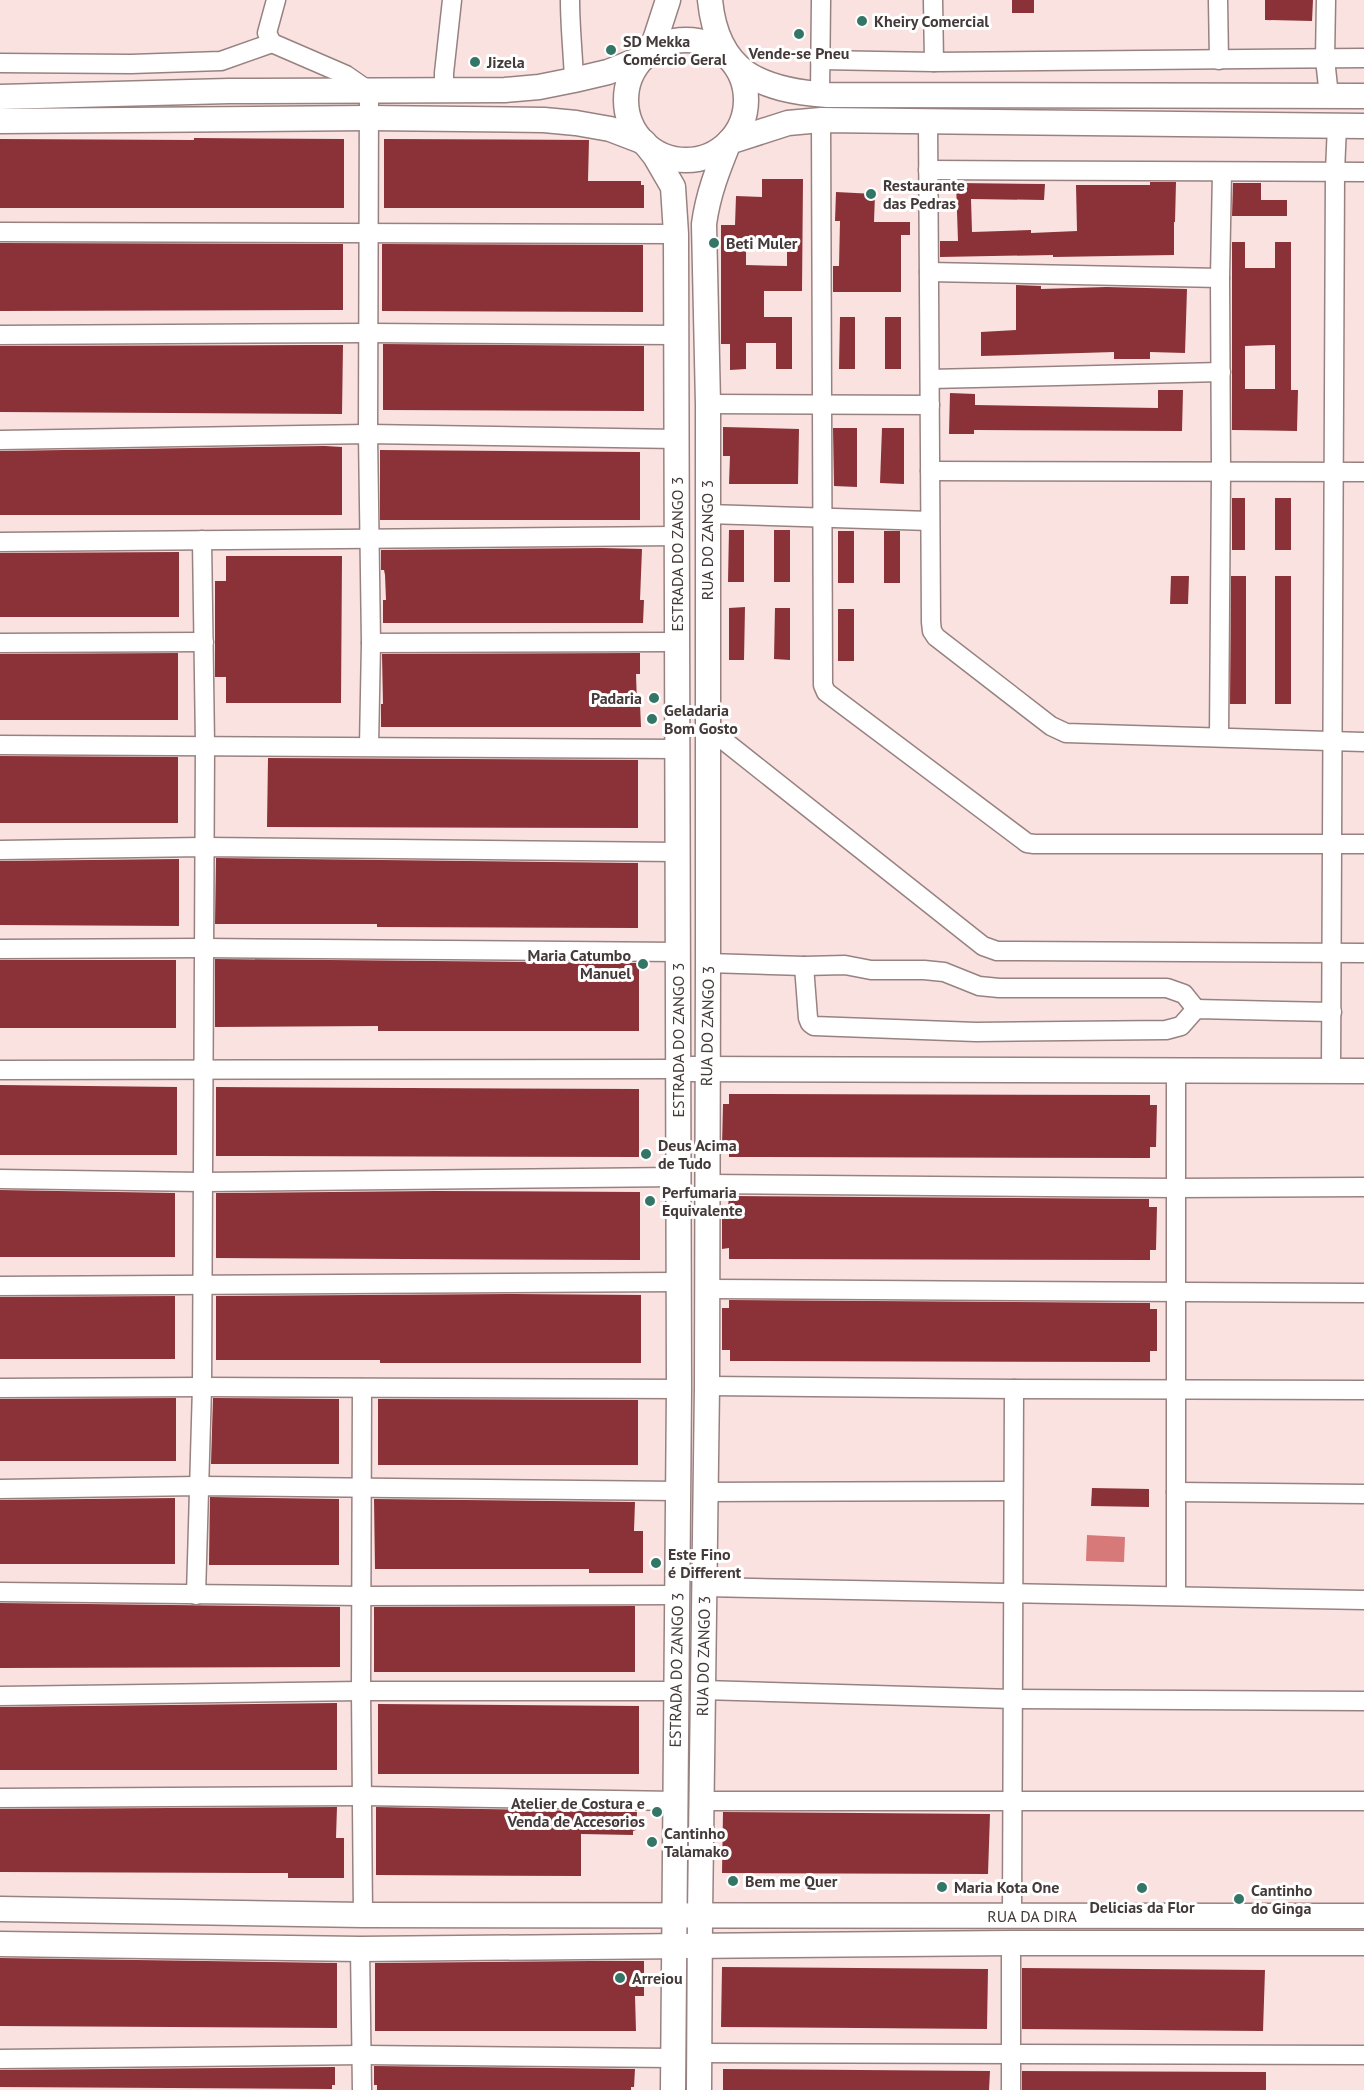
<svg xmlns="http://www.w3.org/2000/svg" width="1364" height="2090" font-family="'PT Sans',sans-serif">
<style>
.water{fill:#d77879}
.building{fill:#8a3237;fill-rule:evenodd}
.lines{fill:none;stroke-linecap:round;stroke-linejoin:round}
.street-casing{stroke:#988281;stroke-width:21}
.secondary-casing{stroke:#988281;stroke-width:27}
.street{stroke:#fff;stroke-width:18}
.secondary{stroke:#fff;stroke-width:24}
.poi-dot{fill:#347666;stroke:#fff;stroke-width:2}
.labels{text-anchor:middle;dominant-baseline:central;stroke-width:6;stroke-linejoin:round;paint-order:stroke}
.poi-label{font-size:16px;font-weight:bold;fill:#433a39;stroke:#fff;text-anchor:start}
.street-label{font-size:16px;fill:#433a39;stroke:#fff}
</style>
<rect width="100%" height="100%" fill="#fae2e1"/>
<polygon class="water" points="1087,1535 1125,1537 1124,1562 1086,1561"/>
<g class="building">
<rect x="1012" y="0" width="22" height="13"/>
<polygon points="1265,0 1313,0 1312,21 1265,20"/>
<polygon points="194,138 344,139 344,208 0,208 0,139 194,140"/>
<polygon points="384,139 589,140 588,181 641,181 641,185 644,185 644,208 384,208"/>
<path d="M 762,179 L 803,179 L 802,291 L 764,291 L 764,317 L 792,317 L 792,369 L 776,369 L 776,343 L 746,343 L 746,369 L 730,370 L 730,344 L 721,344 L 721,225 L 735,225 L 736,196 L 762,197 ZM 746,239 L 787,240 L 787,266 L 746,265 Z"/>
<polygon points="1150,182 1176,182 1175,222 1174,222 1174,255 1053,257 1053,255 940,257 940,241 958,241 956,183 1045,184 1044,200 971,199 972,232 1031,230 1031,233 1077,231 1076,185 1150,185"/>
<polygon points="1233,183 1261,183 1261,200 1287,200 1287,216 1232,216"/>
<polygon points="836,192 875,194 874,222 910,222 910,235 901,235 901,292 833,292 833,266 839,266 840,221 835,221"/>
<path d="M 1232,242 L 1245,242 L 1245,268 L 1275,268 L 1275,242 L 1291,242 L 1291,390 L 1298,390 L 1297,431 L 1232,430 ZM 1275,345 L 1275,389 L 1245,389 L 1245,346 Z"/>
<polygon points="0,243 343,244 343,310 0,311"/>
<polygon points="382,244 643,245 643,312 382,311"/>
<polygon points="1016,285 1041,286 1041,289 1106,287 1187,289 1185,353 1150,352 1150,359 1114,359 1114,352 981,356 981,332 1016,330"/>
<polygon points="840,317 855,317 855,369 839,369"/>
<rect x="885" y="317" width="16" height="52"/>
<polygon points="383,344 644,346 644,411 383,410"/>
<polygon points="309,345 343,345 342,414 0,412 0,346"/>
<polygon points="1158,390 1183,390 1182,431 974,430 974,434 949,434 950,393 975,394 975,405 1158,408"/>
<polygon points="723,427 799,429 798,484 729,484 730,456 723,456"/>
<polygon points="833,428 857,428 857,487 834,486"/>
<polygon points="882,428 904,428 904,484 880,483"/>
<polygon points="325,446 342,447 342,515 0,515 0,451"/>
<polygon points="380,450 640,452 640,520 380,520"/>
<rect x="1232" y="498" width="13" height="52"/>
<rect x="1275" y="498" width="16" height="52"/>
<polygon points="729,530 744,530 744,582 728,582"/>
<rect x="774" y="530" width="16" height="52"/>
<rect x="838" y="531" width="16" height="52"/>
<rect x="884" y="531" width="16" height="52"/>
<polygon points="602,548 642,549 640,600 644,600 643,623 383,623 383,600 386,600 385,575 384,570 381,570 381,550"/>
<polygon points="179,552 179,617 0,617 0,553"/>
<polygon points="226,556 342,556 341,703 226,703 226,677 215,677 215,581 226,581"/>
<polygon points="1171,576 1189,576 1188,604 1170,604"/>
<polygon points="1231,576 1246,576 1246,704 1230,704"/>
<rect x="1275" y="576" width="16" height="128"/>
<polygon points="745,607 744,660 729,660 729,608"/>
<polygon points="775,608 790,608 790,660 774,659"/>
<rect x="838" y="609" width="16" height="52"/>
<polygon points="178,653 178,720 0,720 0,654"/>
<polygon points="640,653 640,674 636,674 637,704 640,704 641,727 381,727 381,704 383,704 382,654"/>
<polygon points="0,756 178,757 178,823 0,823"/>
<polygon points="268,758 638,760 638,828 267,827"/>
<polygon points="216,858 638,863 638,928 377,927 377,924 215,924"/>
<polygon points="179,859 179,926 0,925 0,861"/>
<polygon points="215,959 639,963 639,1031 378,1031 378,1026 215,1027"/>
<rect x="0" y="960" width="176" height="68"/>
<polygon points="0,1085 177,1087 177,1155 0,1155"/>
<polygon points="216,1087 639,1089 639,1157 216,1156"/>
<polygon points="729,1094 1150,1095 1150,1105 1157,1105 1156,1147 1150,1147 1150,1158 729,1157 729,1146 722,1146 723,1104 729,1104"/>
<polygon points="0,1190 175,1193 175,1257 0,1257"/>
<polygon points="435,1191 640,1192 640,1260 216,1258 216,1193"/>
<polygon points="729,1196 1149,1199 1149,1207 1157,1207 1156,1250 1150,1250 1150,1260 729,1259 729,1248 722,1249 722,1206 728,1207"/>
<polygon points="515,1294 641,1295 641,1363 380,1363 380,1360 216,1360 216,1296"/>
<polygon points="175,1296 175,1359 0,1359 0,1297"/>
<polygon points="729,1300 1150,1303 1150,1309 1157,1309 1157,1351 1150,1351 1150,1362 730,1361 730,1350 722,1350 722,1308 729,1308"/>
<polygon points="176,1398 176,1461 0,1461 0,1399"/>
<polygon points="213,1398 339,1399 339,1464 211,1464"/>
<polygon points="378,1399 638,1400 638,1465 378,1465"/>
<polygon points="1092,1488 1149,1489 1149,1507 1091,1506"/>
<polygon points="210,1497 339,1499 339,1565 209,1565"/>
<polygon points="175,1498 175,1564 0,1564 0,1500"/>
<polygon points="374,1499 635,1502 634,1531 643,1531 643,1573 589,1573 589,1569 375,1569"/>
<polygon points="0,1603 340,1607 340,1667 0,1668"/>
<polygon points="635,1606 635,1672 374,1672 374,1607"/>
<polygon points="337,1703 337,1770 0,1770 0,1707"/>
<polygon points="378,1704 639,1706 639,1774 378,1774"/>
<polygon points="337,1807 336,1838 344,1838 344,1878 288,1878 288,1873 0,1872 0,1809"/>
<polygon points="376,1807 637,1812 636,1830 633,1831 633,1835 581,1834 581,1876 376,1875"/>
<polygon points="723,1812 990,1814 988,1874 722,1873"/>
<polygon points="0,1958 337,1963 337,2028 0,2026"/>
<polygon points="591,1961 644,1961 644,1996 635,1996 636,2031 375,2031 375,1963"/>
<polygon points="722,1967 988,1969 987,2029 721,2027"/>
<polygon points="1022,1968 1265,1970 1263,2031 1022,2029"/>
<polygon points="374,2066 635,2069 634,2087 631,2087 631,2090 377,2090 377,2085 374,2085"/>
<polygon points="335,2067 335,2085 332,2085 332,2089 0,2087 0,2070"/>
<polygon points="723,2069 990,2071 989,2090 723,2090"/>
<polygon points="1022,2071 1266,2072 1266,2090 1022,2090"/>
</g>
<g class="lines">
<defs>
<g id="street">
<polyline points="276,0 267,33 272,43 346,75 369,91 368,434 371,643 369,746"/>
<path d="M 570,0 C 570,27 573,53 574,80"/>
<polyline points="933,0 934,62"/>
<polyline points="1218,0 1219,60"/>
<polyline points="1326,0 1325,59 1329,96"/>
<polyline points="820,60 934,62 1364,58"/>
<polyline points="0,63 131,64 221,61 272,43"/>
<polyline points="444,89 444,73 452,0"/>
<polyline points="820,94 821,0"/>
<polyline points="821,120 823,685 826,692 1027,843 1034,844 1364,844"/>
<polyline points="928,121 931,622 932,631 936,637 1051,726 1066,733 1364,742"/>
<polyline points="928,170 1364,172"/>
<polyline points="0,232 676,234"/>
<polyline points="929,272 1220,278"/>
<polyline points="0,335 368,333 675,335"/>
<polyline points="930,379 1221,372"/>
<polyline points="708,404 930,405"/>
<polyline points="0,440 368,434 676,439"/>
<polyline points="930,471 1364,472"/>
<polyline points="707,514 930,521"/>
<polyline points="0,542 676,536"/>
<polyline points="0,643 204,642"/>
<polyline points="371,643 677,642"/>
<polyline points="708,728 983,946 997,951 1364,953"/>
<polyline points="1219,737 1221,473 1220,278 1222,172"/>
<polyline points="0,745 677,749"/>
<polyline points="0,850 203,847 677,852"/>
<polyline points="0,949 203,948 678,952"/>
<polyline points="708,963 804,966 845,965 871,970 924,970 944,972 979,986 999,988 1167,988 1184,994 1196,1009"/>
<polyline points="804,966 808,1018 810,1023 814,1026 976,1032 1166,1030 1181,1026 1196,1009 1332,1012"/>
<polyline points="0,1070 677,1069"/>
<polyline points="1176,1070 1176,1596"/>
<polyline points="1331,1071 1335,172 1337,125"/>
<polyline points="0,1179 202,1182 678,1177"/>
<polyline points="706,1184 1176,1188 1364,1187"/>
<polyline points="0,1286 678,1282"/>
<polyline points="707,1289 1364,1293"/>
<polyline points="707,1386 1014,1389 1364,1390"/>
<polyline points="0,1388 202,1387 679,1389"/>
<polyline points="362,1388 361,1691 363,1915"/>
<polyline points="0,1489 199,1486 678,1491"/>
<polyline points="705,1492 1013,1491"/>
<polyline points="1176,1492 1364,1494"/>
<polyline points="704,1587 1364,1600"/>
<polyline points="0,1592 362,1596 678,1595"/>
<polyline points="196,1595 202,1387 205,744 202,540"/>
<polyline points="702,1690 1013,1699 1364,1701"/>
<polyline points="0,1696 361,1691 675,1691"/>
<polyline points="0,1798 363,1796 675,1801"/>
<polyline points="701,1801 1364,1801"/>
<polyline points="1012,1916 1014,1389"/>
<polyline points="360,1949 362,2090"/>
<polyline points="699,2053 1364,2055"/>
<polyline points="0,2059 363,2055 673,2058"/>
<polyline points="1011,2090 1011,1943"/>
</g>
<g id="secondary">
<path d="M 710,0 C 717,73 761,90 827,95 L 1364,96"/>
<circle cx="686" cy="100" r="60"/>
<polyline points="0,97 229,91 505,90 539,87 574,80 608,72 643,58 655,40 668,0"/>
<polyline points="0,121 369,118 544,120 576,123 610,129 644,142 655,156 673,187 676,234 679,1389 673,2090"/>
<polyline points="691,1069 1364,1071"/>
<polyline points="0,1909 363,1915 1364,1916"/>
<polyline points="0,1944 360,1949 1011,1943 1364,1943"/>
<path d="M 699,2090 L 700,1915 L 707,1386 L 708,963 L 708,404 L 704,224 C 708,194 718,169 729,142 L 788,123 L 821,120 L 1364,126"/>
</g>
</defs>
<use href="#street" class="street-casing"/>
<use href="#secondary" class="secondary-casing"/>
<use href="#street" class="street"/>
<use href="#secondary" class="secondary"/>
</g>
<g class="poi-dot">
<circle cx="862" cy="21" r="6"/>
<circle cx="799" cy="34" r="6"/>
<circle cx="611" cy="50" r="6"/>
<circle cx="475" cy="62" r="6"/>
<circle cx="871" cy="194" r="6"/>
<circle cx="714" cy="243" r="6"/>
<circle cx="654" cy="698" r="6"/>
<circle cx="652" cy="719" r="6"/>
<circle cx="643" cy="964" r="6"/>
<circle cx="646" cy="1154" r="6"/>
<circle cx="650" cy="1201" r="6"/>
<circle cx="656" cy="1563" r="6"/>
<circle cx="657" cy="1812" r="6"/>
<circle cx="652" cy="1842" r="6"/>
<circle cx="733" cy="1881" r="6"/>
<circle cx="942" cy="1887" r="6"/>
<circle cx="1142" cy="1888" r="6"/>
<circle cx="1239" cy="1899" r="6"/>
<circle cx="620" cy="1978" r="6"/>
</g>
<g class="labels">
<g class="poi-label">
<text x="874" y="21">Kheiry Comercial</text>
<text x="623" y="41">SD Mekka<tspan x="623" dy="18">Comércio Geral</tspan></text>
<text x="799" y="53" text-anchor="middle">Vende-se Pneu</text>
<text x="487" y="62">Jizela</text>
<text x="883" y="185">Restaurante<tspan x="883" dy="18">das Pedras</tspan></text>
<text x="726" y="243">Beti Muler</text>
<text x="642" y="698" text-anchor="end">Padaria</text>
<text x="664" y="710">Geladaria<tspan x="664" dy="18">Bom Gosto</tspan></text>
<text x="631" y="955" text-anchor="end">Maria Catumbo<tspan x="631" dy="18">Manuel</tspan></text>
<text x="658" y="1145">Deus Acima<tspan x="658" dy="18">de Tudo</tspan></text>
<text x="662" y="1192">Perfumaria<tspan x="662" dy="18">Equivalente</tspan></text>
<text x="668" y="1554">Este Fino<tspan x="668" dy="18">é Different</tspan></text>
<text x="645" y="1803" text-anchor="end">Atelier de Costura e<tspan x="645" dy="18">Venda de Accesorios</tspan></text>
<text x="664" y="1833">Cantinho<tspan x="664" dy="18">Talamako</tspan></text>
<text x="745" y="1881">Bem me Quer</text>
<text x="954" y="1887">Maria Kota One</text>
<text x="1251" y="1890">Cantinho<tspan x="1251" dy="18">do Ginga</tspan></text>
<text x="1142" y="1907" text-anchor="middle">Delicias da Flor</text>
<text x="632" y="1978">Arreiou</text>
</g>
<g class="street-label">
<text transform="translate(707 540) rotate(-90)">RUA DO ZANGO 3</text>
<text transform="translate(677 554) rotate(-90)">ESTRADA DO ZANGO 3</text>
<text transform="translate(707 1026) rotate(-89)">RUA DO ZANGO 3</text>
<text transform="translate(678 1040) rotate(-90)">ESTRADA DO ZANGO 3</text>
<text transform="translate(703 1656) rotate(-89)">RUA DO ZANGO 3</text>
<text transform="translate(676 1670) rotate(-89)">ESTRADA DO ZANGO 3</text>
<text x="1032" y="1916">RUA DA DIRA</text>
</g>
</g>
</svg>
